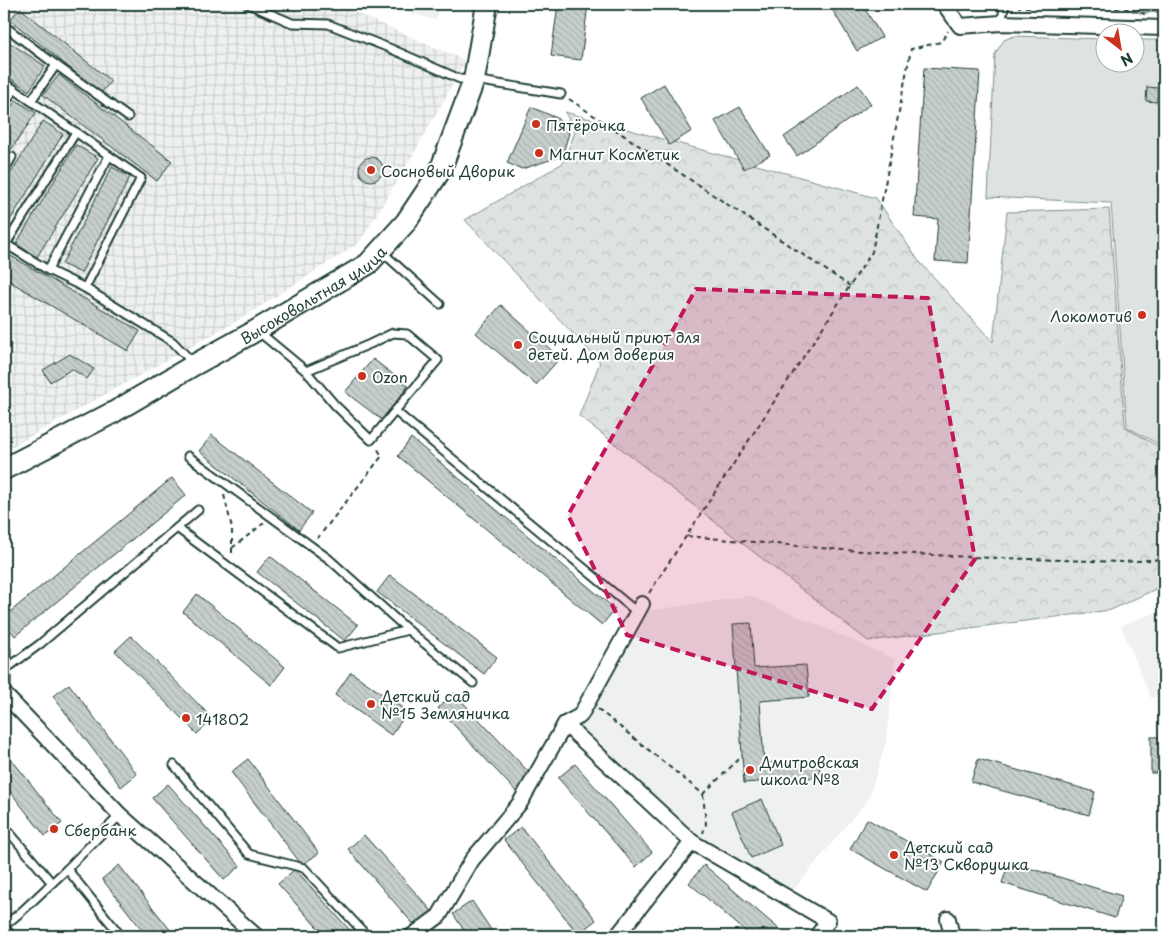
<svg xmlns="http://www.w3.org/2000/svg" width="1168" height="940" font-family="'Playpen Sans',sans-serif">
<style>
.built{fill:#eef1f0}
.industrial{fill:url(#industrial-grid)}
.park{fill:url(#park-crowns);stroke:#7e908b}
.garden{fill:#dee3e2;stroke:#7e908b}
.water{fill:url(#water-ripples);stroke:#758883}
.building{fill:url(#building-back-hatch);stroke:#1f3d34}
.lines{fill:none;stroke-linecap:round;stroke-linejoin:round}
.service-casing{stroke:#1f3d34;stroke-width:11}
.minor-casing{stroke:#1f3d34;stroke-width:18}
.secondary-casing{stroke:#1f3d34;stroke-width:24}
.path{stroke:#1f3d34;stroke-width:2;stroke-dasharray:5 4;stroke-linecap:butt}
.service{stroke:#fff;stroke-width:7}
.minor{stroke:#fff;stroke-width:14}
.secondary{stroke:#fff;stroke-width:20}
.marked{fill:#c2185b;fill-opacity:0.2;stroke:#c2185b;stroke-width:4;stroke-dasharray:10 6;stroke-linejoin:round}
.poi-dot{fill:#c8321e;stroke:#fff;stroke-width:2}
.labels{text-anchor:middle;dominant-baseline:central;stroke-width:4;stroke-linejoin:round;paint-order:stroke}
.poi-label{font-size:15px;fill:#1f3d34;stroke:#fff;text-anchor:start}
.street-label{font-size:15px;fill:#1f3d34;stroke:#fff}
</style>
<defs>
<pattern id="industrial-grid" width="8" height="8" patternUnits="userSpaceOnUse" patternTransform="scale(1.25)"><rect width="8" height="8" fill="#eef1f0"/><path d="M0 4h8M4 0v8" fill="none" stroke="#ccd0ce"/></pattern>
<pattern id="park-crowns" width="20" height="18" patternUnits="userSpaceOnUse" patternTransform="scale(1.25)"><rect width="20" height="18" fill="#dee3e2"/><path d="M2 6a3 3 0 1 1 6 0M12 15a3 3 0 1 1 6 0" fill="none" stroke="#bec4c2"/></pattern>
<pattern id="water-ripples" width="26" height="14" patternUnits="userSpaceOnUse" patternTransform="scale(1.25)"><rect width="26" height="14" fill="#afbab7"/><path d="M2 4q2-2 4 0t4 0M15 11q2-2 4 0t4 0" fill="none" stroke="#8e9896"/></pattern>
<pattern id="building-back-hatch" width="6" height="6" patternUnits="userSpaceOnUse" patternTransform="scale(1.25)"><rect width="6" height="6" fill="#c7cfcc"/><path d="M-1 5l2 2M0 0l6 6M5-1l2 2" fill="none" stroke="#aab3b0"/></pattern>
</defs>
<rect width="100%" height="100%" fill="#fff"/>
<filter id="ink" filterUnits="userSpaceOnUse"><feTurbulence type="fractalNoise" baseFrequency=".02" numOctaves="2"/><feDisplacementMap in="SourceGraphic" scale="10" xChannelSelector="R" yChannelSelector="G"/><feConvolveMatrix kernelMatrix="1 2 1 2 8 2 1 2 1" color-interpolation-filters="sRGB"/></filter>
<g filter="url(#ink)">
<g class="built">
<polygon points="414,4 440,4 436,20 411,14"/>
<polygon points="751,596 895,659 886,742 869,798 791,893 700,842 581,730 648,611"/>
<polygon points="1164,609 1164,694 1151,698 1121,626"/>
</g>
<polygon class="industrial" points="4,4 336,4 466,61 410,160 359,243 242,318 4,451"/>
<polygon class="park" points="565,112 876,198 918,260 993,342 1007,212 1109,209 1125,427 1164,450 1164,585 1111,610 868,641 579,416 600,362 465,220 563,163 575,132"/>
<polygon class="garden" points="1014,36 1105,39 1106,62 1136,62 1136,40 1164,40 1164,447 1127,427 1111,203 988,197 995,54 1004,40"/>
<polygon class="water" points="1135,4 1164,4 1164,12 1139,13"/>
<g class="building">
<polygon points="558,4 588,4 581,60 551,56"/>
<polygon points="829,4 862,4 882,37 857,51"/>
<polygon points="20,8 111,81 101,93 10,20"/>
<polygon points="4,39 45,66 29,91 4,74"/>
<polygon points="924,68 980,71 968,263 935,261 938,219 914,217"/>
<polygon points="59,75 172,161 157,181 43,95"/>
<polygon points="664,84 692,131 669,145 641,98"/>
<polygon points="858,85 871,104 797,156 784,137"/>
<polygon points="1147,87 1158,88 1157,102 1146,101"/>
<polygon points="16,100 36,113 4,160 4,118"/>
<polygon points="531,107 557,118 569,133 562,156 522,169 507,163"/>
<polygon points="740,107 770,155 744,169 715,121"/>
<polygon points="43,121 63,134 4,230 4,184"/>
<polygon points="76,145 98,158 37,257 16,244"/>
<circle cx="371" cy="169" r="12"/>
<polygon points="112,167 130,177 81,273 62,264"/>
<polygon points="4,252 140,331 128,351 4,278"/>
<polygon points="501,305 560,358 536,385 476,333"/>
<polygon points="70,354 94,369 87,379 72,369 50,382 43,370"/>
<polygon points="373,359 408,386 382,420 345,392"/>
<polygon points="212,435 312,513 299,530 199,451"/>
<polygon points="411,438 615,609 602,625 398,456"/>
<polygon points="172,478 186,495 15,636 4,622 4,617"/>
<polygon points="270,556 358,625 345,641 257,572"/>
<polygon points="390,575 497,657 484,674 377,592"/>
<polygon points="197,594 285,667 271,685 183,612"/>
<polygon points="751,623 754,668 806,665 809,697 760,701 764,763 819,759 820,777 744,783 733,624"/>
<polygon points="131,636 213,719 197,734 115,651"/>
<polygon points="351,672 408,712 391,735 335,695"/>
<polygon points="69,684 137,774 121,787 53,696"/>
<polygon points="454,693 539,783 523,799 438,708"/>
<rect x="1151" y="737" width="13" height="36"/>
<polygon points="4,750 62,823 45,836 4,784"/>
<polygon points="248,759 319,853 302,865 231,772"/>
<polygon points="978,759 1095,792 1089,815 971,782"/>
<polygon points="575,764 652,852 636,867 558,778"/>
<polygon points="168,784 240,866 224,880 152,798"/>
<polygon points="762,799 781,845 751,858 732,812"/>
<polygon points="867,819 944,862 927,892 850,849"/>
<polygon points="521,827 596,920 578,934 504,840"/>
<polygon points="364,835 439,919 422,934 348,849"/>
<polygon points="1009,862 1122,896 1115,918 1002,883"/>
<polygon points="119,865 175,936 147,936 102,879"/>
<polygon points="704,865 787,936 751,936 689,883"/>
<polygon points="295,869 355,936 325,936 278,884"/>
<polygon points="472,901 495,936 468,936 453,914"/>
</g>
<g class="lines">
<defs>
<g id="service">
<polyline points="248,4 292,23 328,24 389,48 460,79 474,80 561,94"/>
<polyline points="1001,23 1005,4"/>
<polyline points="7,28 56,65 128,117"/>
<polyline points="4,82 141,178 85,288"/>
<polyline points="31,101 56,65"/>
<polyline points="4,105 14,89"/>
<polyline points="4,171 12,157"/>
<polyline points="4,243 48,270 85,288 173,342 194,364"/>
<polyline points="6,244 76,132"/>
<polyline points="381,251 440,304"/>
<polyline points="48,270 109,156"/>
<polyline points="259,332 306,371 335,405 371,440 395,411 638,613"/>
<polyline points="306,371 370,344 393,333 407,334 438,360 395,411"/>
<polyline points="188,456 329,559 408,630"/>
<polyline points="177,528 338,648 408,630 473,683"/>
<polyline points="4,646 6,649 6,696"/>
<polyline points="6,669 40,644 198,510"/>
<polyline points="174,765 249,854 304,868 367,936"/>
<polyline points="120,815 67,869 121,936"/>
<polyline points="4,826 52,883"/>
<polyline points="4,926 21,912 67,869"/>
<polyline points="4,927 12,936"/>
</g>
<g id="minor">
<polyline points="944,4 960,26 1001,23 1164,28"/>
<polyline points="6,696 120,815 256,936"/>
<polyline points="565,724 580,716 642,604"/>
<polyline points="948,919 952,936"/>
<polyline points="412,936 439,916 472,860 520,803 565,724 692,842 828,921 817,936"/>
<polyline points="617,936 692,842"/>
</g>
<g id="secondary">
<path id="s1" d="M 4,469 L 114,412 L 194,365 L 250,334 L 368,264 L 406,222 L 440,171 L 474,80 L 487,4"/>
</g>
</defs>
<use href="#service" class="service-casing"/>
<use href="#minor" class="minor-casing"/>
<use href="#secondary" class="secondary-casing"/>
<g class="path">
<polyline points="1019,4 1019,7 1123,8 1145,14"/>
<polyline points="963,8 972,4"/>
<polyline points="569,99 850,286"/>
<polyline points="224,495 232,528 232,557"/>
<polyline points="687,536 843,550 969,557 1122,562 1164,559"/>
<polyline points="317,539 382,456 377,448"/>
<polyline points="232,548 264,523"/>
<polyline points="649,593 872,252 911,49 941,42 948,31"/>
<polyline points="598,709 703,794 706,824 703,833"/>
<polyline points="703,794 742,756"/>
</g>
<use href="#service" class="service"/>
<use href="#minor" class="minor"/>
<use href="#secondary" class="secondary"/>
</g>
</g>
<path class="marked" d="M 696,289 L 928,298 L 975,559 L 872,709 L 627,635 L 568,515 Z"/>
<g class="poi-dot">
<circle cx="536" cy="124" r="5"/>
<circle cx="539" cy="153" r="5"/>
<circle cx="371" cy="170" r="5"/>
<circle cx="1142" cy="315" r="5"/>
<circle cx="518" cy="345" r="5"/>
<circle cx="362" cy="376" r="5"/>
<circle cx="371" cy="704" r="5"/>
<circle cx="186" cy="718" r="5"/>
<circle cx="750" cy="770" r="5"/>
<circle cx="54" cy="829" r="5"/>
<circle cx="894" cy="855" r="5"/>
</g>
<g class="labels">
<g class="poi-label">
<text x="546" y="124">Пятёрочка</text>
<text x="549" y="153">Магнит Косметик</text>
<text x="381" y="170">Сосновый Дворик</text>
<text x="1132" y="315" text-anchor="end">Локомотив</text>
<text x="528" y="336">Социальный приют для<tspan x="528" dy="17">детей. Дом доверия</tspan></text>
<text x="372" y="376">Ozon</text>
<text x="381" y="695">Детский сад<tspan x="381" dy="17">№15 Земляничка</tspan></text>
<text x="196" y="718">141802</text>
<text x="760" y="761">Дмитровская<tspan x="760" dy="17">школа №8</tspan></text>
<text x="64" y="829">Сбербанк</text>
<text x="904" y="846">Детский сад<tspan x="904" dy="17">№13 Скворушка</tspan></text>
</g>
<g class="street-label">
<text stroke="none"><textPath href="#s1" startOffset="355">Высоковольтная улица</textPath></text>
</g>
</g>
<rect width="1168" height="940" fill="none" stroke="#fff" stroke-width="20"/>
<rect x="10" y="10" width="1148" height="920" fill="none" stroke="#1f3d34" stroke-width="2" filter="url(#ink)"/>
<g transform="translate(1120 48) rotate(149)"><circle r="24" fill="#ffffff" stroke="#a5b1ae"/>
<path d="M0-4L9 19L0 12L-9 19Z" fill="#c8321e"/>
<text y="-8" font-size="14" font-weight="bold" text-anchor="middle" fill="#1f3d34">N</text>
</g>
</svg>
